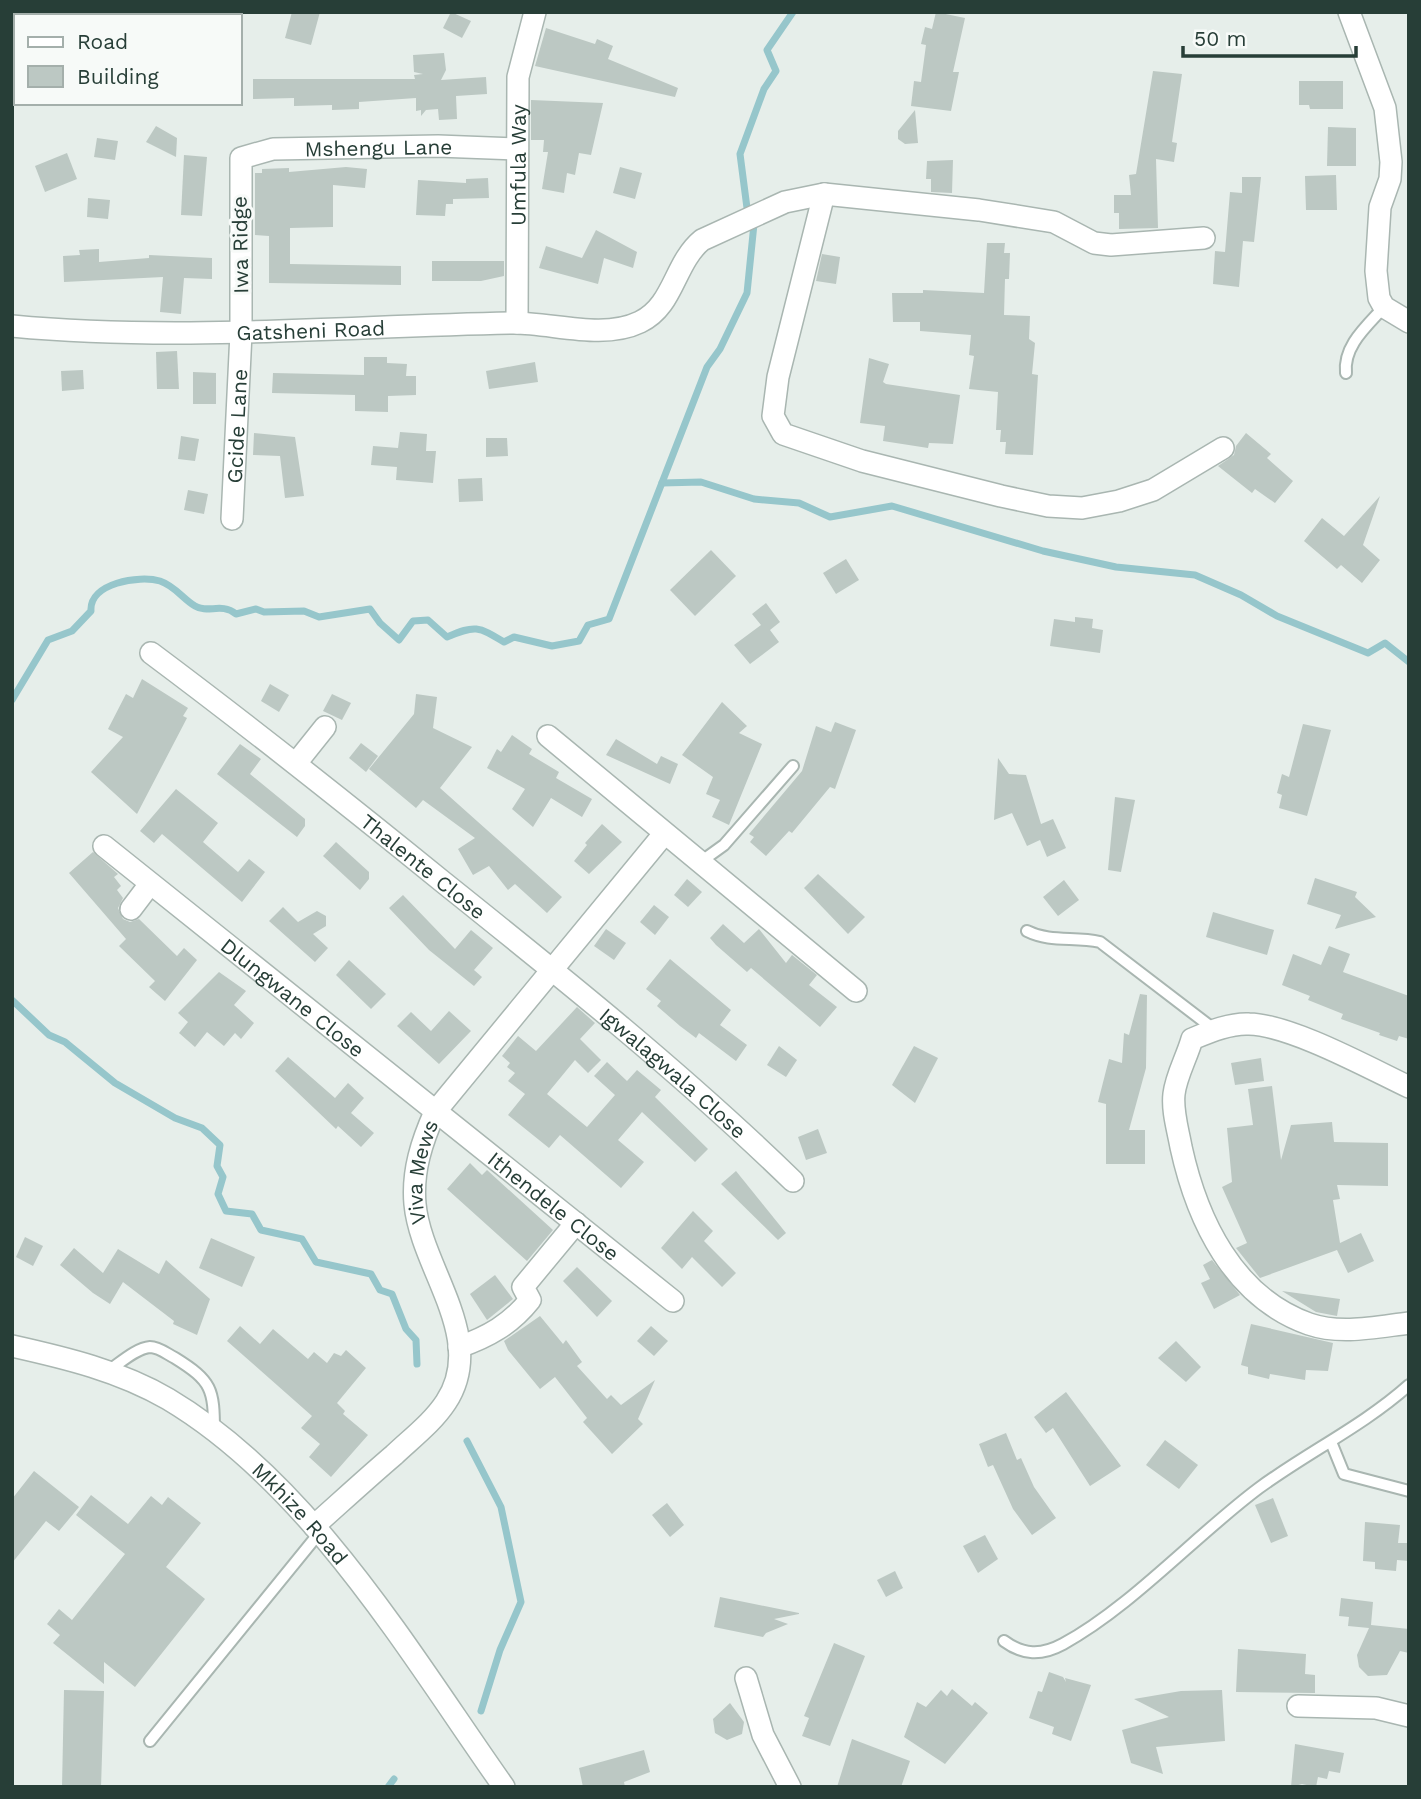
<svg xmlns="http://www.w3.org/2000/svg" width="1421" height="1799" font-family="'Work Sans',sans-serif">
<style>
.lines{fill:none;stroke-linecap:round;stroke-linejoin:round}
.stream{stroke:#96c6cb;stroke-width:7}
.building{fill:#bcc8c3}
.service-casing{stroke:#a9b6b1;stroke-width:14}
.minor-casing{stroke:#a9b6b1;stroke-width:24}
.service{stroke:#fff;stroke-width:10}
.minor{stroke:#fff;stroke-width:21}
.labels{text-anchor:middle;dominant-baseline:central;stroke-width:6;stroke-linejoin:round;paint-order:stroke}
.street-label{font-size:21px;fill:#273e37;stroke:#f7faf8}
</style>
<rect width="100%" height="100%" fill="#e6eeea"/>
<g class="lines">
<g class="stream">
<polyline points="747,208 740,154 764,89 776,71 767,50 793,12"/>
<polyline points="662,483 701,482 754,499 799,503 830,517 892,506 1043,551 1116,567 1195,575 1241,595 1277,616 1368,653 1385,643 1409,662"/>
<path d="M 12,700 L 48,640 L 72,631 L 91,611 C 89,583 139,575 160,581 C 175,586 183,599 195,606 C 208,614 221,602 236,614 L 256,609 L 264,612 L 304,611 L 319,617 L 370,609 L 380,623 L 399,640 L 413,621 L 428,620 L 447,637 C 475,625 478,626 504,642 L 514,637 L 552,646 L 579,641 L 588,625 L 609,619 L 707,367 L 720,349 L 747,293 L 754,224"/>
<polyline points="12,1000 49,1035 65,1042 115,1083 175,1118 202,1128 220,1145 217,1166 223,1177 218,1194 226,1211 252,1214 261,1230 302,1239 316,1262 371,1274 380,1290 392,1294 406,1329 416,1340 417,1364"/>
<polyline points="467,1441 501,1507 521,1602 500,1650 481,1711"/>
<polyline points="388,1787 394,1779"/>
</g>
</g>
<g class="building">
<polygon points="292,12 320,12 311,45 285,38"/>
<polygon points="451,12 471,21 462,38 443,28"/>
<polygon points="936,12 965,18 953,72 959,72 951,111 911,106 914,81 921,82 926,45 921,44 925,27 932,29"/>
<polygon points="546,28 595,44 597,39 613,46 608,59 678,88 675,97 535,66"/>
<polygon points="444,53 446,70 441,80 486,77 487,94 456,96 457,119 439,120 438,109 426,110 421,116 421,110 416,111 416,98 359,102 359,109 332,110 332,105 294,106 294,98 253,99 253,79 415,79 414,75 423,74 414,72 413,55"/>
<polygon points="1153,71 1182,74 1172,142 1177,143 1174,162 1156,159 1158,228 1119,229 1119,213 1114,213 1114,195 1131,195 1129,175 1136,174"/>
<polygon points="1299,81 1343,81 1343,109 1310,109 1309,105 1299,105"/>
<polygon points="531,100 603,103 591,155 579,153 575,175 567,173 564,193 542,189 548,152 543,152 544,140 531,140"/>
<polygon points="915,110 918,143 905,144 898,139 898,131"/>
<polygon points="156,126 177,138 176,157 146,142"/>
<polygon points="1328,127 1356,128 1356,166 1327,166"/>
<polygon points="97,138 118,141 115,160 94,157"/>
<polygon points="67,153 77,179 45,192 35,166"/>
<polygon points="184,155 207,157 202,216 181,215"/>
<polygon points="953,160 952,193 931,192 931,179 926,179 927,161"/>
<polygon points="346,167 367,169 365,188 333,185 333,227 290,228 290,264 401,266 401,285 269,283 269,236 255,235 255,173 262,173 262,169 289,168 289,172"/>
<polygon points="620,167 642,173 635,199 613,193"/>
<polygon points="1336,175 1337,210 1306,210 1305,176"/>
<polygon points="1242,177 1261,177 1254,242 1243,241 1239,287 1213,284 1215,251 1225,252 1230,192 1242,193"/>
<polygon points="488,178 489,198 453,199 453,204 446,204 445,216 416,215 418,180 466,183 466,179"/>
<polygon points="88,198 110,200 108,219 87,217"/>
<polygon points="596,230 637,252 633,268 604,258 598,284 539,268 546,246 582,258"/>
<polygon points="987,243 1005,243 1004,253 1010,253 1009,279 1005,279 1004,315 1030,316 1029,339 1035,343 1032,374 1038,375 1033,455 1005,454 1006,442 1000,442 1001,430 996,430 998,392 969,389 974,356 969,355 971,335 920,331 920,322 893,322 892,293 923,293 923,290 984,293"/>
<polygon points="99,249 99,262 149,258 149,255 212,258 212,279 184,278 181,314 160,312 163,277 64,282 63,256 80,255 79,250"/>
<polygon points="822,254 840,257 836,284 816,281"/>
<polygon points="432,261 504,261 504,276 481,281 432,281"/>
<polygon points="177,351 179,389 157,389 156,352"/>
<polygon points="364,357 387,357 387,363 407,364 406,376 416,376 416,395 388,396 388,412 355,411 355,395 272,393 273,373 364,375"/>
<polygon points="869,358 889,364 883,382 886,384 960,395 953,444 929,443 928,448 883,441 885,426 860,423"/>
<polygon points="535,362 538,382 489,389 486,371"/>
<polygon points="83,370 84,389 62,391 61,371"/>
<polygon points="193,372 216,373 216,404 193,404"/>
<polygon points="400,432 427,434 426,451 436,451 433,483 396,480 397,467 371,465 373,446 398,448"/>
<polygon points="254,433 295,437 304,496 285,498 280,456 253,455"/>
<polygon points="1246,433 1271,454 1267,458 1293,481 1275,503 1255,489 1252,493 1218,466 1234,455 1236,446"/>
<polygon points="181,436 199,439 195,461 178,459"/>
<polygon points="486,438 507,438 508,456 486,457"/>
<polygon points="482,478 483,501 459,502 458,479"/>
<polygon points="188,490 208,494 204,514 184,510"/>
<polygon points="1380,496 1363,545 1380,560 1362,583 1341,565 1337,569 1304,541 1322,518 1344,536"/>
<polygon points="711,550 736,576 695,616 670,590"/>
<polygon points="846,559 859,580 836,594 823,573"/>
<polygon points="766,603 780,622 770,630 779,642 750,664 734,645 761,625 752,614"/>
<polygon points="1075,617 1093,619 1092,628 1103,630 1100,653 1050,646 1054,619 1075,622"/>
<polygon points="142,679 188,708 183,716 187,718 137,814 91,772 123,737 108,729 126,694 133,698"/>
<polygon points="270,684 289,695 279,712 261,701"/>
<polygon points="332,694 351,703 342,720 323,711"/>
<polygon points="416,694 437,697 433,728 472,747 440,788 562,897 547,913 515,884 508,890 489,866 473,875 458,849 475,838 423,800 416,808 369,769 414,714"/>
<polygon points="722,702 747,726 739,733 762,744 729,825 712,817 720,800 706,794 713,777 682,755"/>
<polygon points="835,722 856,730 835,789 830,787 792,833 789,831 766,856 750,842 754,837 749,834 802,771 816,726 831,732"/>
<polygon points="1303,724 1331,730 1307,816 1279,808 1282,795 1277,793 1282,774 1289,777"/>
<polygon points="512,735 532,749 529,754 559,772 556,778 592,799 582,817 551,798 533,827 512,809 525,789 487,768 497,749 501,752"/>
<polygon points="616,739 657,764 661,756 678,764 670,784 606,755"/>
<polygon points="361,743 378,756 366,772 349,758"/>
<polygon points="240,744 261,759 250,774 305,819 305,826 297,837 217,774"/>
<polygon points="998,758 1009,774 1026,775 1041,824 1053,819 1066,848 1047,857 1040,840 1027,846 1012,813 994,820"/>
<polygon points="176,789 218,823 203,842 238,872 249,859 265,872 242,902 162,834 154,843 140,831"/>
<polygon points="1115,797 1135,800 1121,872 1108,870"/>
<polygon points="602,824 622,842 589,874 574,861 587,845 585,843"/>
<polygon points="336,842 369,872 369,879 360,890 323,856"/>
<polygon points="93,852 118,874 114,877 121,886 117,890 123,898 118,908 123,919 130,922 139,919 177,956 184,948 197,960 165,1001 149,987 155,981 119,946 126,939 69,873"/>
<polygon points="818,874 865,917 848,934 804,888"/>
<polygon points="1315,878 1357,892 1355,897 1376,917 1335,929 1341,915 1307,904"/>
<polygon points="687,879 702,892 688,907 674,895"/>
<polygon points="1064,880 1079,900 1058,916 1043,897"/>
<polygon points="403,895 455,949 471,930 493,948 474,970 482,977 474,986 429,950 389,908"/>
<polygon points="654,905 669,917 655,935 640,922"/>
<polygon points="283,907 298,922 317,911 326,916 326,926 313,934 328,948 315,962 269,921"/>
<polygon points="1213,912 1274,930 1267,955 1206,937"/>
<polygon points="723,924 744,943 759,929 786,963 792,955 817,975 809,985 837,1007 820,1027 751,968 747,972 716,945 710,938"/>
<polygon points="606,929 626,943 614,960 594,946"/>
<polygon points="1329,946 1350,954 1343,972 1409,996 1409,1039 1399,1036 1397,1041 1379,1035 1380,1033 1341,1019 1343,1014 1308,1000 1310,996 1282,985 1293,954 1321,965"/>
<polygon points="670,959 731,1010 720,1025 747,1045 736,1061 699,1033 696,1038 680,1026 657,1006 661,1001 646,989"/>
<polygon points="349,960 386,994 371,1009 336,975"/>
<polygon points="219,972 246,991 234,1005 254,1023 241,1039 235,1033 224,1046 207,1032 195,1047 179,1033 188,1022 178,1013"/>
<polygon points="1140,994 1147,995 1146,1068 1129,1130 1145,1130 1145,1164 1106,1164 1106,1104 1098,1102 1109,1059 1122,1063 1124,1033 1129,1035"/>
<polygon points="577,1007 595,1023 580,1039 601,1060 588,1073 575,1060 547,1094 587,1127 615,1095 594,1076 607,1062 627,1081 637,1070 661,1090 655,1097 708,1149 695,1162 642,1112 618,1140 644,1162 621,1188 560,1135 549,1148 508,1115 525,1094 508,1081 515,1073 507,1067 510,1063 502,1056 518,1036 536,1051"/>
<polygon points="449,1011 471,1031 439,1064 397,1026 411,1012 431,1031"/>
<polygon points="779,1046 797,1060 786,1077 767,1065"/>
<polygon points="914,1046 938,1058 915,1103 892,1085"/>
<polygon points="288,1057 335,1098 348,1083 364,1098 351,1113 374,1133 361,1147 338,1126 336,1129 275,1071"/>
<polygon points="1261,1058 1264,1081 1235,1085 1231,1063"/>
<polygon points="1272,1086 1281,1160 1291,1125 1332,1122 1334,1142 1388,1143 1388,1186 1337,1185 1340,1199 1333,1200 1340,1243 1361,1233 1374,1261 1348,1273 1337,1250 1260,1278 1236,1248 1247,1243 1222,1187 1232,1182 1227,1128 1253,1125 1248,1089"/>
<polygon points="818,1129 827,1153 806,1160 798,1137"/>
<polygon points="470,1163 482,1175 487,1170 553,1230 527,1261 447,1189"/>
<polygon points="736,1171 786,1233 778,1240 721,1184"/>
<polygon points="693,1211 713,1231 704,1241 736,1273 722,1287 692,1257 682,1269 661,1248"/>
<polygon points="25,1237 43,1246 33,1266 16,1257"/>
<polygon points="211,1238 255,1257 242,1287 199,1268"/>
<polygon points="74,1248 103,1273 118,1249 159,1274 166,1260 210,1299 197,1335 173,1324 174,1321 123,1282 110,1304 93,1293 60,1265"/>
<polygon points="1212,1260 1240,1295 1214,1309 1201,1283 1210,1279 1203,1265"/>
<polygon points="577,1267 612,1301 597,1317 563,1281"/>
<polygon points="495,1275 513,1299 487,1320 470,1294"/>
<polygon points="1282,1291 1340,1299 1337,1316 1316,1312"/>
<polygon points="540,1316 563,1344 566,1340 582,1362 577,1366 607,1399 611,1395 621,1405 655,1380 638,1419 643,1424 612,1454 583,1422 587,1418 555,1377 540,1389 508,1350 504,1341"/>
<polygon points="1251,1324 1333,1343 1328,1371 1306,1370 1305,1380 1270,1374 1269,1379 1248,1374 1248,1367 1241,1365"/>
<polygon points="240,1326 260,1344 273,1329 308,1359 314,1352 327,1363 334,1353 341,1356 346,1350 366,1368 337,1403 345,1411 343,1414 368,1435 331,1477 309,1457 320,1444 301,1428 312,1416 227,1341"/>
<polygon points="651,1326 668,1341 654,1356 637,1341"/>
<polygon points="1176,1341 1201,1367 1186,1382 1158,1358"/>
<polygon points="1066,1392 1121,1466 1090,1486 1053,1428 1046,1433 1034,1417"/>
<polygon points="1006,1433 1017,1460 1021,1458 1034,1487 1056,1518 1032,1535 1013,1509 993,1465 988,1467 979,1444"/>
<polygon points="1165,1440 1198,1465 1179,1489 1146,1465"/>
<polygon points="34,1471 79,1507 59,1531 46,1521 12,1563 12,1499"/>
<polygon points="91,1495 128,1524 151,1496 162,1505 168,1497 201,1523 166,1567 205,1599 135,1687 104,1662 104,1684 53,1643 60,1635 47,1624 59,1609 72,1620 125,1554 76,1515"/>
<polygon points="1273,1498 1288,1536 1271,1543 1255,1505"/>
<polygon points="667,1503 684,1525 670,1537 652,1515"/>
<polygon points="1365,1522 1400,1525 1398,1543 1409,1543 1409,1561 1397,1560 1396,1571 1375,1569 1375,1562 1363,1561"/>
<polygon points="985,1535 998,1559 978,1573 963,1546"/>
<polygon points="895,1571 903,1588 886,1597 877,1580"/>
<polygon points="720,1597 799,1613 799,1614 774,1619 788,1624 766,1633 763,1637 714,1627"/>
<polygon points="1341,1598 1373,1602 1371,1625 1409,1629 1409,1653 1400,1651 1387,1675 1368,1676 1359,1667 1357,1655 1369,1628 1348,1626 1349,1617 1339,1616"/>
<polygon points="834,1643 865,1656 830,1746 802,1736 809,1718 804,1716"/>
<polygon points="1238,1649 1306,1654 1305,1674 1315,1675 1315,1693 1236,1692"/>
<polygon points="1049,1672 1063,1677 1066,1682 1065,1678 1091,1685 1071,1741 1052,1734 1054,1727 1029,1718 1038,1691 1042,1692"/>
<polygon points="952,1689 972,1706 975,1702 988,1713 945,1764 904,1737 917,1702 926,1707 941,1690 947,1696"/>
<polygon points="64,1690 104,1691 101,1787 62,1787"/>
<polygon points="1222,1690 1225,1741 1156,1747 1163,1774 1131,1763 1122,1730 1169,1717 1134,1699 1181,1691"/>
<polygon points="730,1703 744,1722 742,1734 727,1740 715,1733 713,1719"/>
<polygon points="852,1739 910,1761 901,1787 837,1787"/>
<polygon points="1295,1744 1344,1753 1340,1773 1329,1771 1327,1779 1318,1777 1316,1787 1302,1784 1291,1787"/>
<polygon points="644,1750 650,1772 624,1782 625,1787 583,1787 579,1768"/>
</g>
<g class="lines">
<defs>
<g id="service">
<path d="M 1346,373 C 1343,346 1367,326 1384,307"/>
<polyline points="699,863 724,845 793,766"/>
<path d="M 1027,931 C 1051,943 1074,936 1100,942 L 1215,1030"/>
<path d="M 108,1371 C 119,1364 136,1348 150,1347 C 159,1347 167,1354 175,1358 C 212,1381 214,1389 214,1432"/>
<polyline points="1331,1442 1344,1474 1409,1491"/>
<path d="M 1004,1641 C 1023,1655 1041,1656 1063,1644 C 1131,1607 1196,1535 1259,1488 C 1308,1452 1363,1426 1409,1385"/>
<polyline points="150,1741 320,1532"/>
</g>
<g id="minor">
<polyline points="1349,12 1385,108 1391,162 1390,179 1380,207 1376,271 1379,298 1384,307 1409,322"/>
<polyline points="824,194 778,377 773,416 783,434 862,461 1001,496 1048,506 1082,508 1119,501 1153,490 1223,448"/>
<path id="s1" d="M 517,323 L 518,77 L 535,12"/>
<path id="s2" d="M 12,326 C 180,342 346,326 514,323 C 553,323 603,340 640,322 C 674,306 674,263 702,240 L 785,202 L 824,194 L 979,210 L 1054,222 L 1094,243 L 1111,245 L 1204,238"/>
<path id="s3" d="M 232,519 L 241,333 L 241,158 L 273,149 L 438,146 L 517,149"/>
<path id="s4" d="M 151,653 C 250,727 347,804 443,882 C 563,978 683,1074 793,1181"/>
<polyline points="548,736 856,991"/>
<polyline points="297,762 325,727"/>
<path id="s5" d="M 104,846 L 673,1301"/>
<polyline points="131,909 150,884"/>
<path d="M 1409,1087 C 1369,1068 1291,1025 1249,1024 C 1230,1023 1209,1032 1192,1039 C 1187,1057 1176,1076 1174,1094 C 1172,1111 1178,1130 1181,1147 C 1197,1220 1233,1297 1309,1324 C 1341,1335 1376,1327 1409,1323"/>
<path id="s6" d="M 12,1346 C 66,1358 120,1371 168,1399 C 311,1484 410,1654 504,1787"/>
<path d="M 459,1347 C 488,1337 511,1324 530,1300 L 523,1287 L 576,1223"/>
<path id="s7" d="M 314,1526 C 341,1502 367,1478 394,1455 C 412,1438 433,1422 446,1402 C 488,1338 421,1269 415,1204 C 412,1171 422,1141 435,1112 L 664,834"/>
<polyline points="746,1678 763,1735 790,1787"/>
<polyline points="1298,1706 1376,1708 1409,1716"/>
</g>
</defs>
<use href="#service" class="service-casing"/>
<use href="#minor" class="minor-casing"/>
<use href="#service" class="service"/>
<use href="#minor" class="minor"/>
</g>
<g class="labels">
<g class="street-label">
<text stroke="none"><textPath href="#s3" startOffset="500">Mshengu Lane</textPath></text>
<text stroke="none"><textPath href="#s1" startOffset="158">Umfula Way</textPath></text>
<text transform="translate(240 245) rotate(-91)">Iwa Ridge</text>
<text stroke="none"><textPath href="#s2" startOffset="299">Gatsheni Road</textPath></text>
<text stroke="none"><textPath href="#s3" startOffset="93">Gcide Lane</textPath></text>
<text stroke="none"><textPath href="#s4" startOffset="346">Thalente Close</textPath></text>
<text stroke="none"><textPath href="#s5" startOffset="242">Dlungwane Close</textPath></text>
<text stroke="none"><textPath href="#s4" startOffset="670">Igwalagwala Close</textPath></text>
<text stroke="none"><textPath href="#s7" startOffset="422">Viva Mews</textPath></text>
<text stroke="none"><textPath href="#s5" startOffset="576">Ithendele Close</textPath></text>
<text stroke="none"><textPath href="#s6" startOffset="341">Mkhize Road</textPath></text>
</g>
</g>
<rect width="1421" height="1799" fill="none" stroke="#273e37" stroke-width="28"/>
<rect x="14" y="14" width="228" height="91" fill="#f7faf8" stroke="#a4afab" stroke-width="2"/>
<rect x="28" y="37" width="35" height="10" fill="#ffffff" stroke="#a4afab" stroke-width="2"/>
<text x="77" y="49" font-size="21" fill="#273e37">Road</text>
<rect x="28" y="66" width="35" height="21" fill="#bcc8c3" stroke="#a4afab" stroke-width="2"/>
<text x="77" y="84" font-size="21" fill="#273e37">Building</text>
<path d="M1183 46v10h173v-10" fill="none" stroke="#273e37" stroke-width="3.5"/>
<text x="1194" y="46" font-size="21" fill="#273e37" stroke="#f7faf8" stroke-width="5" paint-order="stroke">50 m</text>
</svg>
